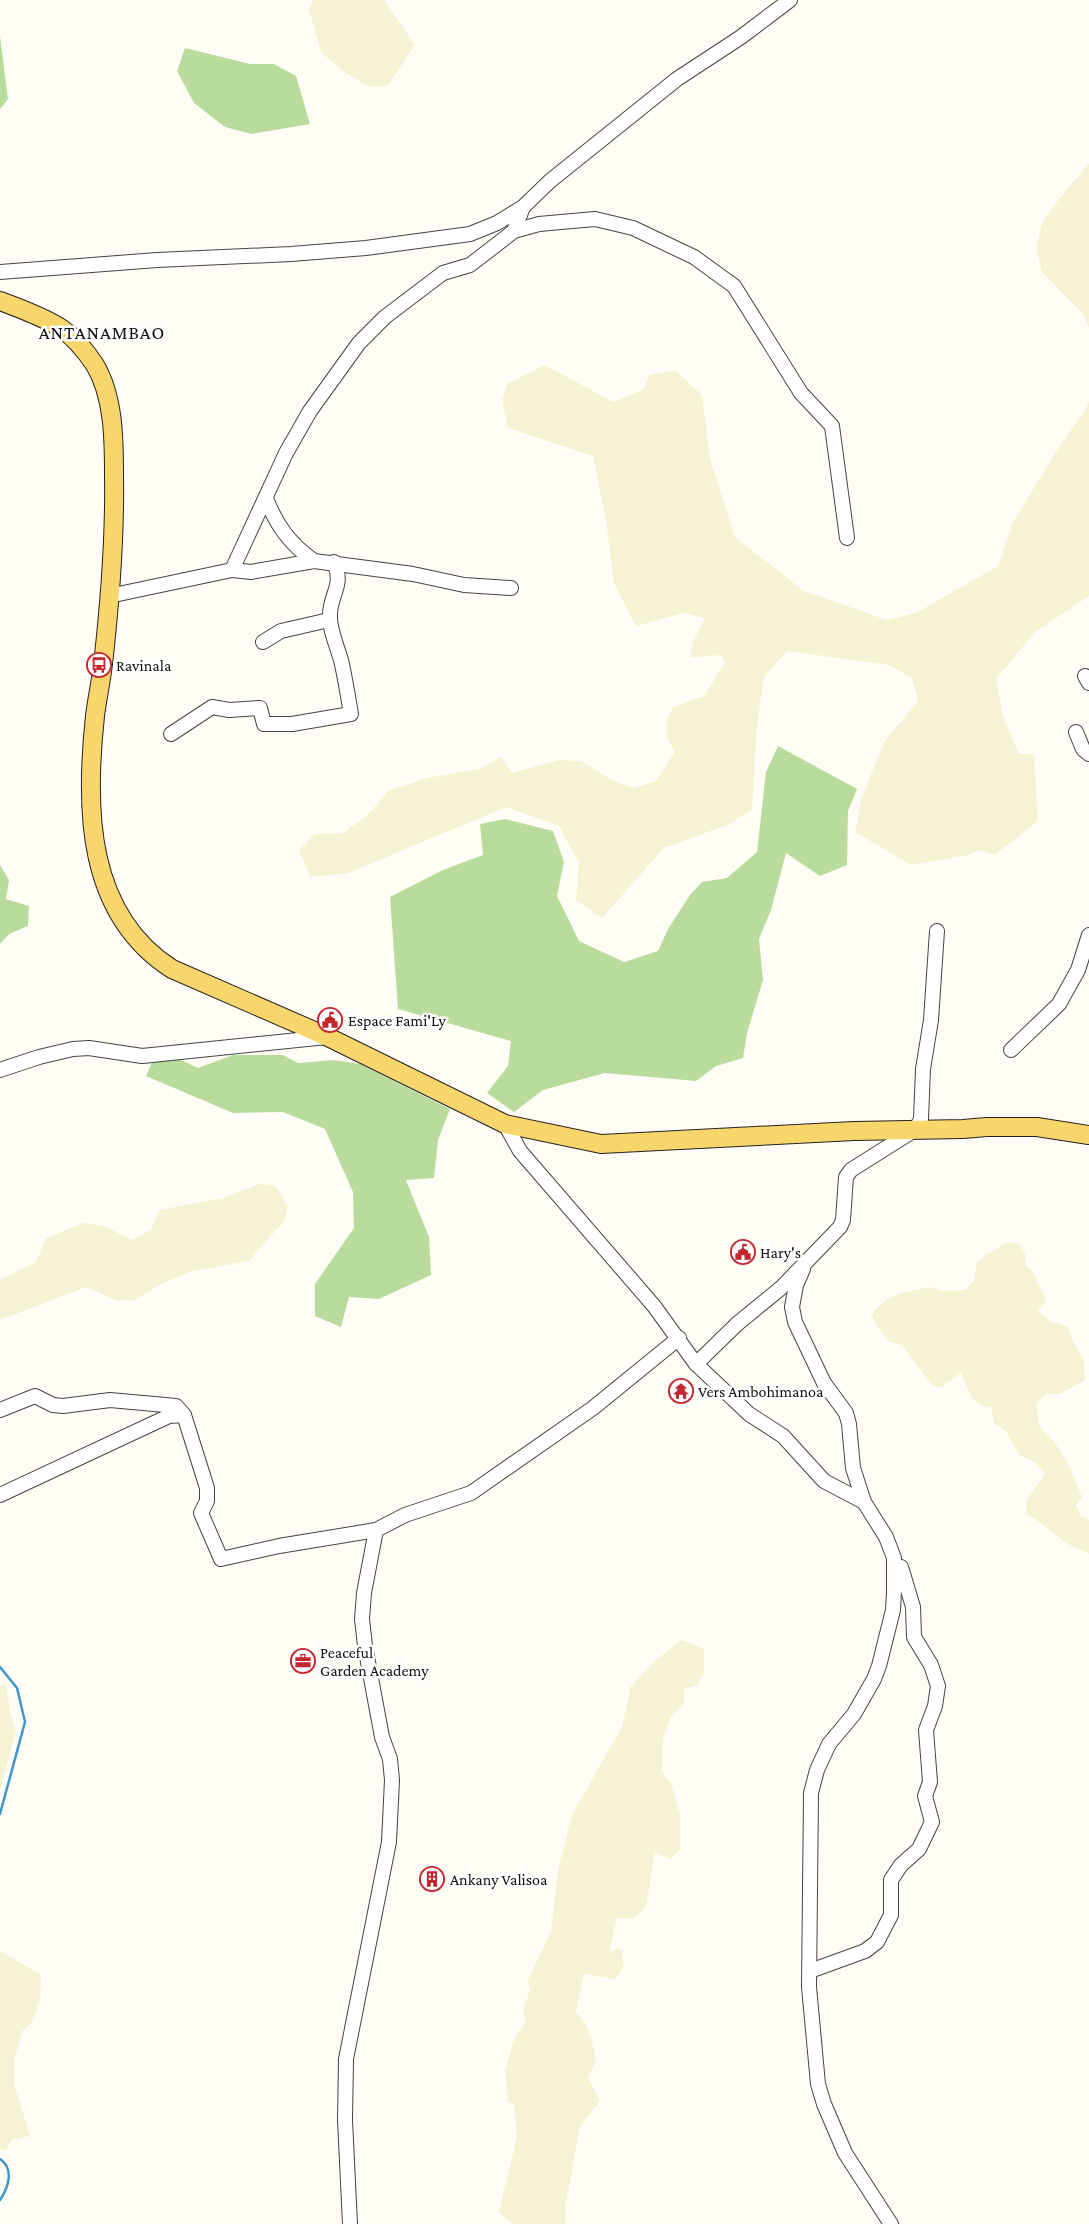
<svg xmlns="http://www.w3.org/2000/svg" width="1089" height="2224" font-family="'Crimson Pro',serif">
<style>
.farmland{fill:#f6f3d4}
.forest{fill:#b9dc9c}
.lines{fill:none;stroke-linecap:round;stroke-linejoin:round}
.stream{stroke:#3f96cf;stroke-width:2.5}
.minor-casing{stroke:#444;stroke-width:16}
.major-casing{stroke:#222;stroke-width:20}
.minor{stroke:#fff;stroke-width:14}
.major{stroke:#f9d66b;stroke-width:18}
.labels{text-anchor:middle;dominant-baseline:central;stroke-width:5;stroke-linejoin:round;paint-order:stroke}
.poi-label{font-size:16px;fill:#111;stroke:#fff;text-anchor:start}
.quarter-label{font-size:19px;letter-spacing:1px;fill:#111;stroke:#fff}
</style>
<rect width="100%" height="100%" fill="#fffdf5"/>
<g class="farmland">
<polygon points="313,0 384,0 415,45 387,87 367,86 340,69 321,52 309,9"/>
<polygon points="1089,163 1089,328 1084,315 1042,272 1036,248 1042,224 1055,204"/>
<polygon points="545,365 613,402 644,389 649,375 675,370 702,395 710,459 735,537 804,591 887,620 916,613 998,566 1012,524 1057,450 1086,409 1089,400 1089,596 1035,632 996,679 1003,716 1019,754 1034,754 1038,821 995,855 979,850 968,855 911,865 855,832 862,797 884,742 918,701 912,678 889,665 787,651 764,677 757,725 752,809 730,824 664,848 602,918 576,900 579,863 559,826 506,807 348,873 310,877 299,850 315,834 343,833 368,815 388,791 427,778 479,769 502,757 512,773 559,760 581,761 612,780 634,788 656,781 675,752 667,737 667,720 673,707 704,696 725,663 721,655 690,658 693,642 705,618 683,613 636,626 614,583 606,521 593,456 508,428 502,399 507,384"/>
<polygon points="259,1184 275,1185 288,1206 285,1220 249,1261 193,1271 161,1284 134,1301 116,1300 86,1287 0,1320 0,1280 36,1262 46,1238 83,1223 105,1226 131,1240 151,1230 159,1210 224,1198"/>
<polygon points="1007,1242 1018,1244 1025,1252 1026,1265 1035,1275 1046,1302 1038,1311 1052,1322 1068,1327 1073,1341 1084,1360 1085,1380 1060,1394 1046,1394 1037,1403 1039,1426 1052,1439 1067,1461 1082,1497 1076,1505 1081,1516 1089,1520 1089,1554 1066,1543 1027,1513 1026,1501 1045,1474 1035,1462 1019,1455 1006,1431 994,1423 991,1407 982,1406 971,1397 961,1373 942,1387 933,1386 902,1345 888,1341 872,1317 875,1310 886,1300 901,1293 930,1287 943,1291 966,1290 974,1280 977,1261"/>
<polygon points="681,1640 704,1649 704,1672 698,1685 684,1689 684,1704 671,1716 663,1739 662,1772 671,1783 680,1815 680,1849 671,1859 655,1853 646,1907 633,1919 617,1918 609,1952 619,1948 623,1954 623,1968 615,1979 584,1974 576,2012 585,2023 591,2038 596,2060 588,2078 600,2101 580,2127 565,2208 566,2224 512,2224 499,2212 517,2137 514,2105 508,2101 505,2071 513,2042 526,2021 523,2012 530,1989 527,1982 551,1931 558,1871 572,1815 622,1727 631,1686 654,1662"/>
<polygon points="0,1685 6,1685 11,1716 16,1730 0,1791"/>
<polygon points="0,1951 41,1975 40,2000 32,2023 23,2030 15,2056 14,2083 30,2136 11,2140 6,2151 0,2149"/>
</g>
<g class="forest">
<polygon points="0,36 8,99 0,109"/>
<polygon points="185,48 250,64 274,64 296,76 310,124 251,134 225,127 194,103 177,71"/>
<polygon points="778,746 857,789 848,811 847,865 820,876 786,853 771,910 759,939 763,980 747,1033 743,1058 716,1066 696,1081 605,1073 543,1090 514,1112 487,1093 508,1066 511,1041 398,1009 390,897 443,870 483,855 480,824 505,819 553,831 564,862 557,896 579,941 624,962 658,951 668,929 690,895 702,882 727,878 757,852 766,772"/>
<polygon points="0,865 9,880 6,899 29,906 28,926 9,934 0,944"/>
<polygon points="233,1055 283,1055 298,1063 334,1060 360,1064 450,1109 438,1140 434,1178 406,1180 429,1237 431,1275 379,1299 349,1297 341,1327 315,1316 315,1284 354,1228 353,1192 325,1129 283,1112 233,1113 146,1076 152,1062 175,1057 198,1068"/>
</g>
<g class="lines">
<g class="stream">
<polyline points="0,1667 17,1688 25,1722 0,1814"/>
<path d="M 0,2159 C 15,2169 8,2188 0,2200"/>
</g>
<defs>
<g id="minor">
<polyline points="514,231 539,224 595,219 633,228 694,257 734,286 801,393 832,426 847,538"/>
<polyline points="0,272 157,260 291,254 366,248 470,234 497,223 523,207 550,181 677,79 741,37 790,0"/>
<path d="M 266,498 C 276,525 290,544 314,561"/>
<polyline points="232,570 251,572 314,561 413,574 464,585 511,588"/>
<polyline points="109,596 232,570 286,453 310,411 359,343 385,317 443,273 470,265 514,231 523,207"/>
<polyline points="263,642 281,631 329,620"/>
<polyline points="1085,676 1089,683"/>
<polyline points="1076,732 1083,749 1089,754"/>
<path d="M 171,734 L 212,707 L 229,710 L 260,708 L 264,724 L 292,724 L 351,714 C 348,696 345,677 341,660 C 337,646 329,629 330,614 C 331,592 344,586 334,562"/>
<polyline points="1011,1050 1059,1004 1078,970 1089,935"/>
<polyline points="0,1070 39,1057 73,1049 89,1048 142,1056 327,1037"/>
<polyline points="505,1124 520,1151 654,1306 696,1364 749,1414 783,1436 824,1481 864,1502 886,1537 894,1558 894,1591 893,1610 879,1666 874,1679 854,1714 829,1744 817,1770 811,1793 809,1987 818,2084 824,2104 845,2153 891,2224"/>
<polyline points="803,1269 796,1285 792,1307 795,1322 824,1383 846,1413 849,1424 853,1468 864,1502"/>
<polyline points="696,1364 737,1324 781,1288 840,1227 843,1220 846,1177 851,1170 916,1129 921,1119 923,1069 931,1020 937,931"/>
<polyline points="0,1410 35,1396 53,1405 63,1406 110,1400 176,1406 184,1415 207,1488 207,1501 201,1513 221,1559 279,1546 376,1530 405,1515 471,1493 593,1408 679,1338"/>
<polyline points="0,1495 169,1416 184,1415"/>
<polyline points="810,1971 865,1951 877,1942 891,1915 891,1880 901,1865 919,1849 932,1822 925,1796 930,1782 926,1730 935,1706 938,1686 931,1665 914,1637 913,1607 901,1567"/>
<polyline points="350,2224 345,2120 346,2059 389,1842 392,1780 390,1759 382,1737 365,1646 362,1619 364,1593 376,1530"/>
</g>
<path id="major" d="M 0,301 C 19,308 46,318 62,329 C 74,337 87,353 95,365 C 114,397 114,440 114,476 C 115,538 110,602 103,664 C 101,682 97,699 95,716 C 85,808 86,914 172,969 L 328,1037 L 505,1124 L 601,1144 L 854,1131 L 963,1129 L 987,1127 L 1037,1127 L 1089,1135"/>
</defs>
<use href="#minor" class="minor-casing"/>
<use href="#major" class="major-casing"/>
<use href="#minor" class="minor"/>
<use href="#major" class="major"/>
</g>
<defs>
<symbol id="bus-ring" viewBox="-11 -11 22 22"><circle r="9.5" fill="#fff" stroke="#c4262e" stroke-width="1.5"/><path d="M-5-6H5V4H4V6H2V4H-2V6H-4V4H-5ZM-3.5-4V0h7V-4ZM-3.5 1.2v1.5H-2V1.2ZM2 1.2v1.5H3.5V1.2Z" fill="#c4262e"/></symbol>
<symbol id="civic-ring" viewBox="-11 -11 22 22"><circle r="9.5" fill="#fff" stroke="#c4262e" stroke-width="1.5"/><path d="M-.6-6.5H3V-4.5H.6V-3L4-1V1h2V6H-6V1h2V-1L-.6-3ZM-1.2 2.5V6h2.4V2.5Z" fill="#c4262e"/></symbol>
<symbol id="temple-ring" viewBox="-11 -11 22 22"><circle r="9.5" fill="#fff" stroke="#c4262e" stroke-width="1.5"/><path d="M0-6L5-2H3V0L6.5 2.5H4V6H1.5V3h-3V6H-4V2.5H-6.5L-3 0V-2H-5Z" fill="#c4262e"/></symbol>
<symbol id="office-ring" viewBox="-11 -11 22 22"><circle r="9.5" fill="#fff" stroke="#c4262e" stroke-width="1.5"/><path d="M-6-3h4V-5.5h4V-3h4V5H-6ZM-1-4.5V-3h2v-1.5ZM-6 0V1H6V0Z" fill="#c4262e"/></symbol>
<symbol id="building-ring" viewBox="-11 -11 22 22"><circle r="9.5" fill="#fff" stroke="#c4262e" stroke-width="1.5"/><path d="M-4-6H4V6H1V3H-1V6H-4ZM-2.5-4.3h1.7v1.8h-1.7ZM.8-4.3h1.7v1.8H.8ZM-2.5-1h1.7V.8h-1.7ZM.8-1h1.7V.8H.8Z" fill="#c4262e"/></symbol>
</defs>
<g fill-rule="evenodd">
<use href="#bus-ring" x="85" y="651" width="28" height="28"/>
<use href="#civic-ring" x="316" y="1006" width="28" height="28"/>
<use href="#civic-ring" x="729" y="1238" width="28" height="28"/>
<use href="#temple-ring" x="667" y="1377" width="28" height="28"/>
<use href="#office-ring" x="289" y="1647" width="28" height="28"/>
<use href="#building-ring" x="418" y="1865" width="28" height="28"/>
</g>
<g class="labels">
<g class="poi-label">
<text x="116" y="665">Ravinala</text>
<text x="348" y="1020">Espace Fami'Ly</text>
<text x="760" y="1252">Hary's</text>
<text x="698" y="1391">Vers Ambohimanoa</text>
<text x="320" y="1652">Peaceful<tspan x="320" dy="18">Garden Academy</tspan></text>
<text x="450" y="1879">Ankany Valisoa</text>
</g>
<g class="quarter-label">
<text x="102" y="332">ANTANAMBAO</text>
</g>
</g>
</svg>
